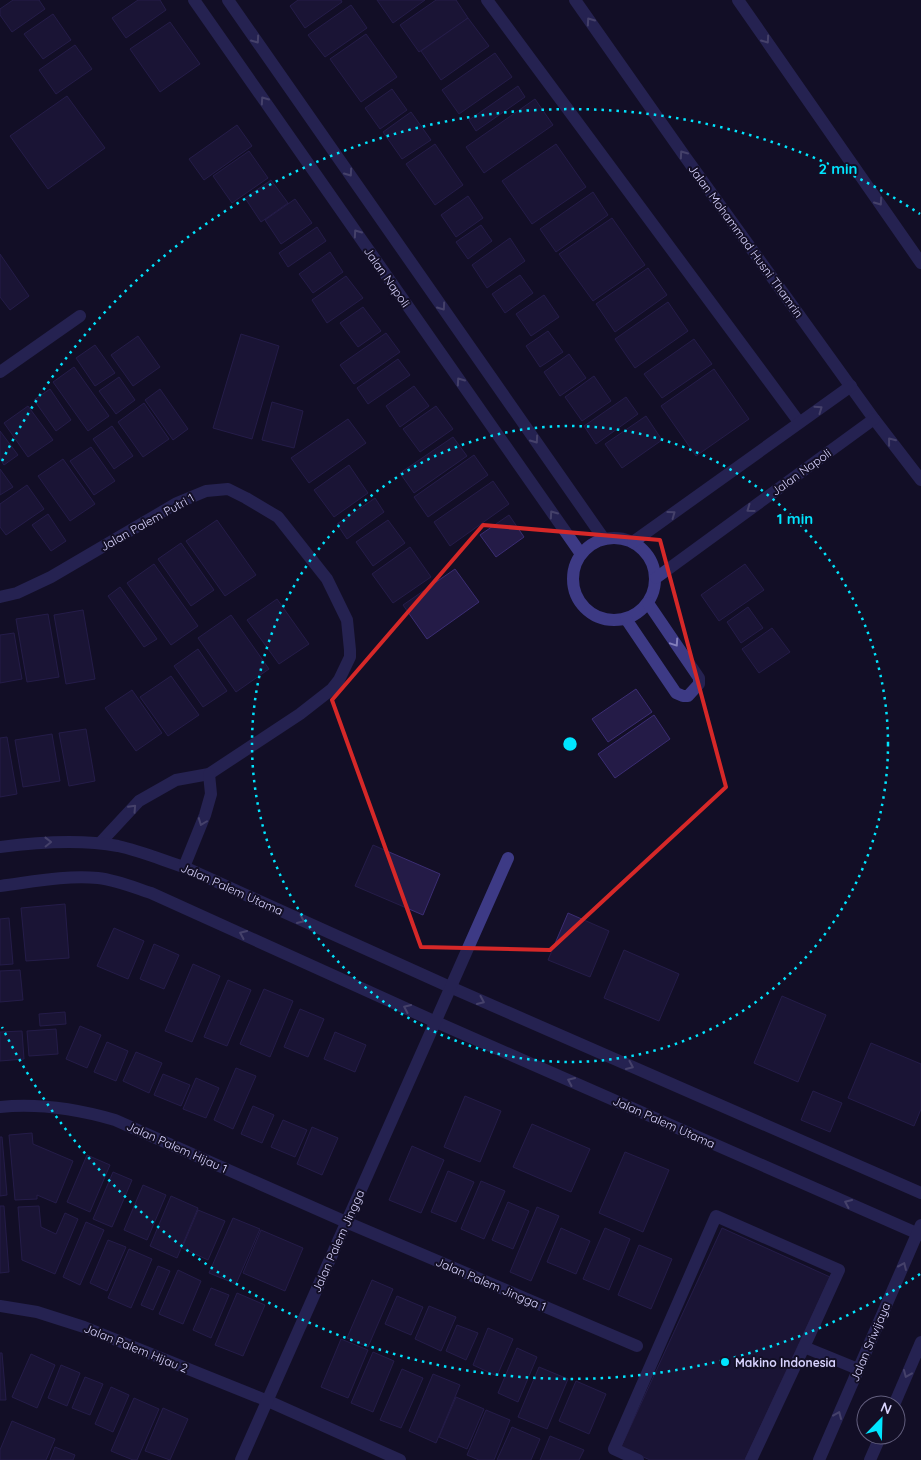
<svg xmlns="http://www.w3.org/2000/svg" width="921" height="1460" font-family="Quicksand,sans-serif">
<style>
.building{fill:#241b47;stroke:#3b2d73}
.lines{fill:none;stroke-linecap:round;stroke-linejoin:round}
.minor{stroke:#3d3a85;stroke-width:12}
.oneway{stroke:#837fbc}
.marked{fill:none;stroke:#d62828;stroke-width:4;stroke-linejoin:round}
.ring{fill:none;stroke:#00e5ff;stroke-width:2.5;stroke-dasharray:2.5 5}
.poi-dot{fill:#00e5ff;stroke:#130f26;stroke-width:2}
.labels{text-anchor:middle;dominant-baseline:central;stroke-width:4;stroke-linejoin:round;paint-order:stroke}
.street-label{font-size:12px;fill:#d9d4ff;stroke:#130f26}
.poi-label{font-size:12px;font-weight:bold;fill:#d9d4ff;stroke:#130f26;text-anchor:start}
.centre{fill:#00e5ff;stroke:#130f26;stroke-width:2.5}
.ring-label{font-size:15px;text-anchor:middle;font-weight:bold;fill:#00e5ff;stroke:#130f26;stroke-width:4;stroke-linejoin:round;paint-order:stroke}
</style>
<rect width="100%" height="100%" fill="#130f26"/>
<g class="building">
<polygon points="13,0 39,0 45,9 12,32 0,15 0,9"/>
<polygon points="138,0 160,0 166,10 126,38 112,18"/>
<polygon points="298,0 341,0 342,2 305,28 290,6"/>
<polygon points="377,0 425,0 393,23"/>
<polygon points="436,0 456,0 468,18 419,52 400,25"/>
<polygon points="351,5 367,28 325,57 308,35"/>
<polygon points="53,14 71,40 43,59 24,34"/>
<polygon points="468,18 489,46 441,80 421,51"/>
<polygon points="170,22 200,64 160,92 130,49"/>
<polygon points="366,34 397,77 361,102 330,59"/>
<polygon points="75,45 92,69 56,94 39,70"/>
<polygon points="495,53 512,77 459,114 442,90"/>
<polygon points="518,86 525,97 476,131 469,120"/>
<polygon points="392,89 407,110 380,129 365,108"/>
<polygon points="67,96 105,148 48,189 10,136"/>
<polygon points="535,99 553,125 484,173 466,147"/>
<polygon points="411,112 431,140 402,159 383,132"/>
<polygon points="237,125 252,146 204,180 189,159"/>
<polygon points="435,144 463,185 435,205 406,164"/>
<polygon points="556,144 586,187 532,224 502,181"/>
<polygon points="249,151 268,178 232,203 213,176"/>
<polygon points="271,180 288,203 261,222 245,198"/>
<polygon points="593,192 608,215 556,252 540,229"/>
<polygon points="468,196 483,218 456,237 441,215"/>
<polygon points="295,199 312,223 281,244 265,220"/>
<polygon points="612,218 645,265 593,301 559,254"/>
<polygon points="481,225 492,241 468,259 456,242"/>
<polygon points="317,227 326,241 288,267 279,253"/>
<polygon points="510,238 525,261 487,288 472,265"/>
<polygon points="330,252 343,272 313,293 299,274"/>
<polygon points="0,254 29,296 10,310 0,297"/>
<polygon points="648,268 667,295 615,332 596,304"/>
<polygon points="520,275 533,293 505,313 492,294"/>
<polygon points="346,276 363,298 327,323 312,300"/>
<polygon points="544,295 559,317 531,336 516,314"/>
<polygon points="668,302 688,331 635,368 615,339"/>
<polygon points="363,307 381,331 358,347 340,323"/>
<polygon points="548,331 563,352 540,367 526,346"/>
<polygon points="386,333 400,352 354,384 340,365"/>
<polygon points="241,334 279,346 252,439 213,428"/>
<polygon points="138,336 160,367 133,386 111,355"/>
<polygon points="694,339 712,364 662,398 644,374"/>
<polygon points="95,345 115,373 95,386 76,358"/>
<polygon points="569,354 586,378 560,396 544,372"/>
<polygon points="398,359 410,375 368,404 357,388"/>
<polygon points="74,367 109,416 88,431 53,382"/>
<polygon points="714,369 749,419 696,456 661,406"/>
<polygon points="594,376 611,401 582,421 565,397"/>
<polygon points="119,377 135,400 116,414 99,391"/>
<polygon points="414,386 429,406 400,427 386,406"/>
<polygon points="50,389 71,420 56,431 34,400"/>
<polygon points="160,389 188,429 173,440 145,400"/>
<polygon points="626,397 638,414 596,444 584,426"/>
<polygon points="272,402 303,411 294,448 262,440"/>
<polygon points="144,403 169,439 143,457 118,422"/>
<polygon points="28,406 53,440 28,457 4,423"/>
<polygon points="436,406 453,429 420,452 403,429"/>
<polygon points="646,416 662,440 622,468 605,444"/>
<polygon points="348,419 366,443 309,483 291,458"/>
<polygon points="112,426 133,456 114,469 93,439"/>
<polygon points="0,431 18,455 4,465 0,459"/>
<polygon points="453,437 467,456 414,493 400,473"/>
<polygon points="91,447 115,481 94,495 70,461"/>
<polygon points="474,455 488,475 428,517 414,497"/>
<polygon points="63,459 95,504 70,521 38,476"/>
<polygon points="349,465 368,493 334,517 314,490"/>
<polygon points="0,469 13,487 0,495"/>
<polygon points="493,481 509,504 450,546 434,522"/>
<polygon points="27,485 44,509 6,535 0,527 0,504"/>
<polygon points="375,498 384,512 347,539 337,524"/>
<polygon points="48,514 66,541 51,551 32,525"/>
<polygon points="509,515 524,537 496,557 480,535"/>
<polygon points="217,520 256,575 225,596 186,541"/>
<polygon points="388,520 405,543 373,566 356,542"/>
<polygon points="181,543 214,590 191,606 158,559"/>
<polygon points="410,547 431,577 393,603 372,574"/>
<polygon points="154,564 198,626 171,645 127,583"/>
<polygon points="745,564 764,590 719,621 701,595"/>
<polygon points="455,569 479,602 427,639 403,605"/>
<polygon points="120,587 157,639 144,647 108,596"/>
<polygon points="277,599 309,644 279,664 247,620"/>
<polygon points="748,607 763,628 741,643 727,622"/>
<polygon points="83,610 95,679 66,684 54,615"/>
<polygon points="48,614 59,677 27,682 16,619"/>
<polygon points="231,615 269,669 236,692 198,638"/>
<polygon points="772,628 790,652 759,673 742,649"/>
<polygon points="14,633 22,679 0,683 0,635"/>
<polygon points="198,649 227,691 203,707 174,666"/>
<polygon points="171,676 199,715 168,736 140,697"/>
<polygon points="636,689 652,712 608,742 592,719"/>
<polygon points="132,690 162,733 136,751 105,708"/>
<polygon points="654,715 670,739 615,778 598,754"/>
<polygon points="86,729 95,781 69,786 59,733"/>
<polygon points="52,734 60,781 23,787 15,740"/>
<polygon points="7,737 17,794 0,797 0,738"/>
<polygon points="373,845 440,874 423,915 355,886"/>
<polygon points="65,904 69,958 26,961 21,908"/>
<polygon points="568,913 609,931 590,977 548,960"/>
<polygon points="9,918 13,964 0,965 0,919"/>
<polygon points="114,928 144,941 128,979 97,966"/>
<polygon points="154,944 179,955 164,989 140,979"/>
<polygon points="624,950 679,974 659,1021 604,998"/>
<polygon points="193,964 220,976 192,1042 165,1031"/>
<polygon points="20,970 23,1000 0,1002 0,971"/>
<polygon points="228,980 251,990 227,1046 204,1037"/>
<polygon points="264,989 293,1001 270,1057 240,1044"/>
<polygon points="782,996 826,1015 798,1082 754,1063"/>
<polygon points="300,1009 324,1019 308,1057 284,1047"/>
<polygon points="65,1012 66,1024 40,1026 39,1014"/>
<polygon points="80,1026 101,1035 87,1068 66,1059"/>
<polygon points="56,1029 58,1054 29,1056 27,1031"/>
<polygon points="22,1031 24,1059 0,1061 0,1032"/>
<polygon points="335,1032 366,1045 355,1072 324,1059"/>
<polygon points="107,1042 128,1051 116,1081 94,1072"/>
<polygon points="871,1043 921,1064 921,1109 914,1126 848,1098"/>
<polygon points="136,1052 162,1063 149,1093 123,1081"/>
<polygon points="236,1068 256,1076 233,1129 214,1120"/>
<polygon points="163,1074 190,1085 181,1106 154,1095"/>
<polygon points="196,1078 219,1088 206,1118 183,1109"/>
<polygon points="813,1091 842,1103 830,1132 801,1120"/>
<polygon points="465,1096 501,1111 480,1162 444,1147"/>
<polygon points="253,1106 274,1115 262,1143 241,1134"/>
<polygon points="283,1120 307,1130 295,1157 271,1147"/>
<polygon points="532,1124 590,1149 571,1192 513,1167"/>
<polygon points="312,1127 338,1138 322,1175 297,1164"/>
<polygon points="32,1133 33,1144 73,1161 56,1203 37,1195 37,1199 15,1200 9,1135"/>
<polygon points="0,1137 2,1137 7,1195 0,1196"/>
<polygon points="412,1146 444,1160 421,1213 389,1200"/>
<polygon points="625,1152 669,1170 643,1232 599,1213"/>
<polygon points="87,1155 110,1165 90,1212 67,1202"/>
<polygon points="448,1171 474,1182 456,1222 431,1212"/>
<polygon points="113,1172 132,1180 112,1227 93,1219"/>
<polygon points="481,1181 505,1191 484,1239 461,1229"/>
<polygon points="143,1185 166,1195 147,1240 124,1230"/>
<polygon points="171,1196 198,1208 177,1258 150,1246"/>
<polygon points="508,1202 529,1211 513,1249 492,1240"/>
<polygon points="0,1206 4,1206 9,1272 0,1273"/>
<polygon points="39,1206 41,1227 56,1234 65,1213 78,1219 55,1274 22,1260 18,1207"/>
<polygon points="537,1207 559,1216 531,1281 510,1272"/>
<polygon points="198,1210 225,1221 208,1260 182,1248"/>
<polygon points="233,1218 260,1229 236,1284 209,1273"/>
<polygon points="86,1222 104,1230 80,1285 63,1277"/>
<polygon points="561,1228 590,1241 576,1274 547,1262"/>
<polygon points="605,1228 630,1239 609,1290 583,1279"/>
<polygon points="722,1228 830,1277 745,1460 650,1460 621,1447"/>
<polygon points="261,1230 303,1248 285,1291 243,1273"/>
<polygon points="108,1240 126,1247 107,1291 90,1283"/>
<polygon points="639,1245 672,1259 651,1309 618,1295"/>
<polygon points="129,1249 152,1259 131,1308 108,1298"/>
<polygon points="158,1266 170,1271 153,1310 141,1305"/>
<polygon points="178,1270 201,1281 183,1324 159,1314"/>
<polygon points="372,1280 393,1289 368,1347 347,1338"/>
<polygon points="211,1288 229,1295 211,1338 193,1330"/>
<polygon points="237,1293 265,1305 243,1356 215,1345"/>
<polygon points="397,1296 423,1307 411,1335 385,1324"/>
<polygon points="429,1306 456,1317 441,1351 415,1339"/>
<polygon points="457,1325 478,1333 466,1360 446,1351"/>
<polygon points="488,1328 513,1339 497,1376 473,1365"/>
<polygon points="341,1339 368,1350 348,1398 321,1387"/>
<polygon points="517,1348 537,1357 518,1402 498,1393"/>
<polygon points="373,1352 394,1361 373,1412 351,1403"/>
<polygon points="0,1353 2,1353 6,1400 0,1400"/>
<polygon points="31,1354 55,1365 37,1408 12,1397"/>
<polygon points="61,1365 80,1373 67,1406 48,1398"/>
<polygon points="539,1367 568,1379 547,1429 518,1417"/>
<polygon points="402,1369 423,1378 401,1428 380,1420"/>
<polygon points="433,1374 460,1385 436,1443 409,1431"/>
<polygon points="85,1377 103,1384 90,1415 72,1408"/>
<polygon points="576,1381 606,1394 589,1434 559,1421"/>
<polygon points="111,1387 129,1395 113,1432 95,1424"/>
<polygon points="456,1397 484,1409 467,1449 439,1437"/>
<polygon points="134,1398 159,1409 137,1460 133,1460 111,1451"/>
<polygon points="163,1408 188,1419 170,1460 145,1451"/>
<polygon points="486,1410 510,1420 494,1460 479,1460 467,1455"/>
<polygon points="12,1421 55,1439 46,1460 0,1460 0,1450"/>
<polygon points="512,1427 540,1439 531,1460 497,1460"/>
<polygon points="550,1436 584,1450 579,1460 540,1460"/>
<polygon points="55,1447 75,1455 73,1460 50,1460"/>
</g>
<g class="lines">
<g class="minor">
<polyline points="194,0 581,554"/>
<polyline points="228,0 604,539"/>
<polyline points="487,0 799,422"/>
<polyline points="575,0 686,158 874,419 921,480"/>
<polyline points="738,0 921,263"/>
<polyline points="0,372 80,316"/>
<circle cx="614" cy="579" r="41"/>
<polyline points="633,542 851,386"/>
<polyline points="656,578 874,419"/>
<polyline points="0,597 17,593 51,577 177,503 206,491 228,489 246,498 278,517 327,579 347,620 350,650 350,657 339,680 332,689 300,714 209,774 176,780 139,801 100,843"/>
<polyline points="626,619 676,693 683,696 688,696 699,684 699,678 648,603"/>
<path d="M 0,847 C 39,842 80,839 118,846 C 141,851 162,860 184,867 L 450,987 L 921,1193"/>
<polyline points="184,867 205,815 211,794 209,774"/>
<path d="M 0,886 C 32,882 65,875 98,878 C 116,880 133,887 151,893 L 436,1022 L 921,1235"/>
<path d="M 0,1107 C 39,1103 77,1109 115,1120 L 346,1222 L 637,1346"/>
<polyline points="0,1306 37,1312 84,1327 268,1401 400,1460"/>
<polyline points="804,1347 858,1369"/>
<polyline points="894,1405 921,1342"/>
<polyline points="241,1460 508,858"/>
<polyline points="638,1460 614,1449 716,1216 839,1270 804,1347 751,1460"/>
<polyline points="819,1460 921,1225"/>
<polyline points="870,1460 881,1435"/>
</g>
</g>
<defs><path id="oneway-chevron" d="M-2-3.5L2.5 0L-2 3.5" fill="none" stroke-width="1.6" stroke-linecap="round" stroke-linejoin="round" transform="scale(1.25)"/></defs>
<g class="oneway">
<use href="#oneway-chevron" transform="translate(590 21) rotate(-125)"/>
<use href="#oneway-chevron" transform="translate(256 40) rotate(55)"/>
<use href="#oneway-chevron" transform="translate(766 40) rotate(55)"/>
<use href="#oneway-chevron" transform="translate(264 100) rotate(-125)"/>
<use href="#oneway-chevron" transform="translate(683 154) rotate(-125)"/>
<use href="#oneway-chevron" transform="translate(349 173) rotate(55)"/>
<use href="#oneway-chevron" transform="translate(879 202) rotate(55)"/>
<use href="#oneway-chevron" transform="translate(357 233) rotate(-125)"/>
<use href="#oneway-chevron" transform="translate(442 307) rotate(55)"/>
<use href="#oneway-chevron" transform="translate(460 381) rotate(-125)"/>
<use href="#oneway-chevron" transform="translate(819 409) rotate(-35)"/>
<use href="#oneway-chevron" transform="translate(535 440) rotate(55)"/>
<use href="#oneway-chevron" transform="translate(891 441) rotate(-128)"/>
<use href="#oneway-chevron" transform="translate(750 509) rotate(144)"/>
<use href="#oneway-chevron" transform="translate(553 514) rotate(-125)"/>
<use href="#oneway-chevron" transform="translate(672 514) rotate(-36)"/>
<use href="#oneway-chevron" transform="translate(675 643) rotate(56)"/>
<use href="#oneway-chevron" transform="translate(133 808) rotate(-47)"/>
<use href="#oneway-chevron" transform="translate(202 822) rotate(111)"/>
<use href="#oneway-chevron" transform="translate(48 842) rotate(-1)"/>
<use href="#oneway-chevron" transform="translate(301 920) rotate(24)"/>
<use href="#oneway-chevron" transform="translate(243 934) rotate(-156)"/>
<use href="#oneway-chevron" transform="translate(481 1001) rotate(24)"/>
<use href="#oneway-chevron" transform="translate(407 1008) rotate(-156)"/>
<use href="#oneway-chevron" transform="translate(630 1066) rotate(24)"/>
<use href="#oneway-chevron" transform="translate(571 1081) rotate(-156)"/>
<use href="#oneway-chevron" transform="translate(848 1203) rotate(-156)"/>
<use href="#oneway-chevron" transform="translate(903 1266) rotate(-66)"/>
<use href="#oneway-chevron" transform="translate(907 1374) rotate(113)"/>
<use href="#oneway-chevron" transform="translate(838 1415) rotate(-67)"/>
</g>
<path d="M0 0H921V1460H0ZM 483,525 L 660,540 L 726,787 L 550,950 L 421,947 L 332,700 Z" fill="#130f26" fill-opacity=".55" fill-rule="evenodd"/>
<path class="marked" d="M 483,525 L 660,540 L 726,787 L 550,950 L 421,947 L 332,700 Z"/>
<g class="ring">
<circle cx="570" cy="744" r="318"/>
<path d="M920 1274A635 635 0 0 1 2 1027M2 461A635 635 0 0 1 920 214"/>
</g>
<circle class="poi-dot" cx="725" cy="1362" r="5"/>
<g class="labels">
<g class="street-label">
<text transform="translate(746 241) rotate(54)">Jalan Mohammad Husni Thamrin</text>
<text transform="translate(387 277) rotate(55)">Jalan Napoli</text>
<text transform="translate(801 472) rotate(-36)">Jalan Napoli</text>
<text transform="translate(147 522) rotate(-29)">Jalan Palem Putri 1</text>
<text transform="translate(232 889) rotate(24)">Jalan Palem Utama</text>
<text transform="translate(664 1122) rotate(24)">Jalan Palem Utama</text>
<text transform="translate(177 1147) rotate(24)">Jalan Palem Hijau 1</text>
<text transform="translate(338 1241) rotate(-66)">Jalan Palem Jingga</text>
<text transform="translate(491 1284) rotate(23)">Jalan Palem Jingga 1</text>
<text transform="translate(870 1342) rotate(-67)">Jalan Sriwijaya</text>
<text transform="translate(136 1348) rotate(22)">Jalan Palem Hijau 2</text>
</g>
<g class="poi-label">
<text x="735" y="1362">Makino Indonesia</text>
</g>
</g>
<circle cx="570" cy="744" r="8" class="centre"/>
<g class="ring-label">
<text x="838" y="174">2 min</text>
<text x="795" y="524">1 min</text>
</g>
<g transform="translate(881 1420) rotate(23)"><circle r="24" fill="#130f26" stroke="#625e7d"/>
<path d="M0-4L9 19L0 12L-9 19Z" fill="#00e5ff"/>
<text y="-8" font-size="14" font-weight="bold" text-anchor="middle" fill="#d9d4ff">N</text>
</g>
</svg>
